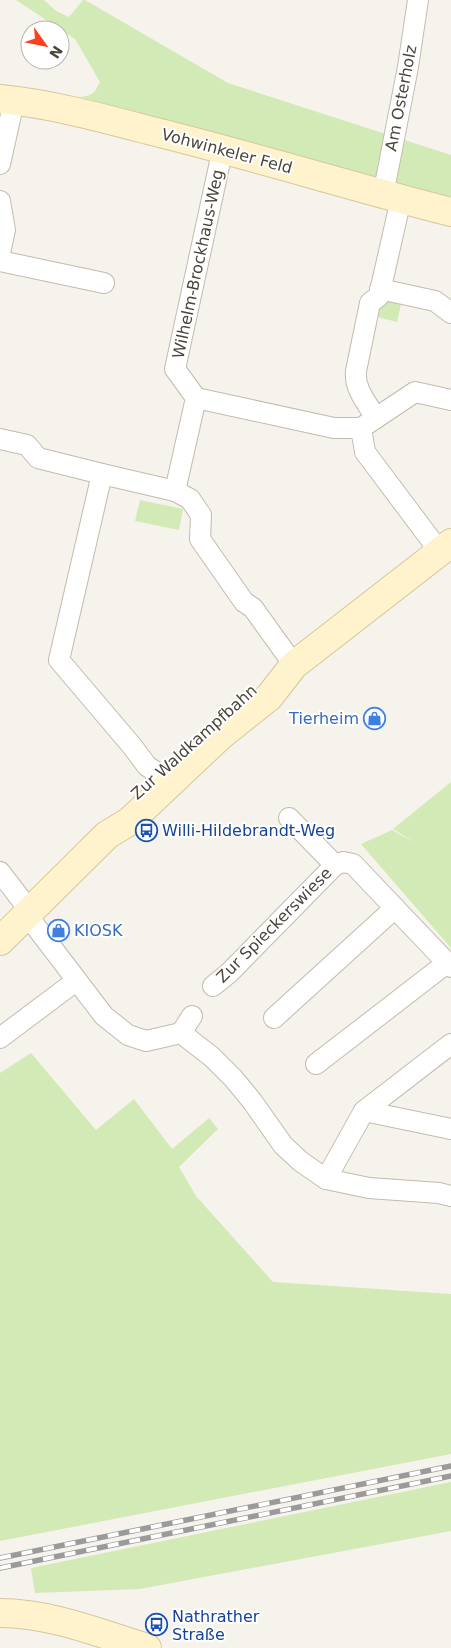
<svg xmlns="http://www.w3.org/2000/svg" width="451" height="1648" font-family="'DejaVu Sans',sans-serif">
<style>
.green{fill:#d2eab5}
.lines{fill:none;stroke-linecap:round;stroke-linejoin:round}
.street-casing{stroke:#c2bbae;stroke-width:22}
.secondary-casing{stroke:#d6c79b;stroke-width:30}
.street{stroke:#fff;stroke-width:20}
.secondary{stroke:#fff3cd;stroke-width:28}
.rail-casing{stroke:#9a9a9a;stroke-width:5.5}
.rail{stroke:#fff;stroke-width:4;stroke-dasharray:11;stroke-linecap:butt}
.labels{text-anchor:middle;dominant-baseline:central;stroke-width:4;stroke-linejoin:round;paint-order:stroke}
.street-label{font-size:16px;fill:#4b4439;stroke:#fff}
.shop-label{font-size:16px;fill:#366cbe;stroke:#fff;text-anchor:end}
.transit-label{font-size:16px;fill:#164399;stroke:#fff;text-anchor:start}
</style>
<rect width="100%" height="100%" fill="#f6f3ec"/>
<g class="green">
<path d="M 16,0 L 44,0 L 56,11 L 69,17 L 83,0 L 85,0 L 228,83 L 451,155 L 451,196 L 441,196 L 80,97 C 92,96 95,93 100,82 L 75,39 Z"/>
<polygon points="385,300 401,304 397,322 373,316"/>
<polygon points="140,500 183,509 179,530 135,521"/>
<polygon points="451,782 451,948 361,844 392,830 417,844 393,829"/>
<polygon points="31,1053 96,1130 134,1099 172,1149 209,1118 218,1129 179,1167 196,1196 273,1282 451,1294 451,1454 0,1541 0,1073"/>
<polygon points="451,1482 451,1531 140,1589 35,1593 31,1568"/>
</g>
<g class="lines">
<defs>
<g id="street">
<polyline points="0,164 14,101"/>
<polyline points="383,195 408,67 418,0"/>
<polyline points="0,201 5,230 0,253"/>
<polyline points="0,261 104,283"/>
<polyline points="380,289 435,301 451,313"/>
<polyline points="196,398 334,428 361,428 415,392 451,400"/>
<path d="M 376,418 C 367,403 354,389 356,371 L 370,303 L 379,296 L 401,199"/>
<polyline points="361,428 365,452 440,552"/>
<polyline points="0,439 27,445 38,458 102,474"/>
<polyline points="175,491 190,499 201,515 200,539 244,602 253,608 294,665"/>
<polyline points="156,772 147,766 132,746 59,660 102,474 175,491 196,398 175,369 223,148"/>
<polyline points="289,818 335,865 343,862 353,864 451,967"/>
<polyline points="0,872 30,911"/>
<polyline points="27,915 104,1016 128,1035 146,1041 181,1033 212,1057 233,1078 252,1101 283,1145 300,1161 326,1179 369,1188 439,1193 451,1196"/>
<polyline points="213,986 229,973 335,865"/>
<polyline points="274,1018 395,908"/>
<polyline points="181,1033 192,1016"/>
<polyline points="0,1038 76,981"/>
<polyline points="316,1064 447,963"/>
<polyline points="364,1111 451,1129"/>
<polyline points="326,1179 364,1111 451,1044"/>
</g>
<g id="secondary">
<path d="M 0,99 C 51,104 99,117 148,130 C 250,155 349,186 451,212"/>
<polyline points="0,941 107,835 130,821 220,736 269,697 294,665 451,543"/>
<path d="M 0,1613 C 50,1613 99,1633 147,1648"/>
</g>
</defs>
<use href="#street" class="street-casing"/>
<use href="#secondary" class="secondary-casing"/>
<use href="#street" class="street"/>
<use href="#secondary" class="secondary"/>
<defs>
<g id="rail">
<polyline points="0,1558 451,1466"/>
<polyline points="0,1568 451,1476"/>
</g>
</defs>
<use href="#rail" class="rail-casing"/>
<use href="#rail" class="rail"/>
</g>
<defs>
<symbol id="shop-ring" viewBox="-11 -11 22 22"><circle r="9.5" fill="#fff" stroke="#3f7fe0" stroke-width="1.5"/><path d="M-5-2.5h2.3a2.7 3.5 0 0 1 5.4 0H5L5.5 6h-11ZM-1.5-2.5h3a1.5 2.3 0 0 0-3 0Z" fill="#3f7fe0"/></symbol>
<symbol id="bus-ring" viewBox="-11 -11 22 22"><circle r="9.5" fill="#fff" stroke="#1a4fb4" stroke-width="1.5"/><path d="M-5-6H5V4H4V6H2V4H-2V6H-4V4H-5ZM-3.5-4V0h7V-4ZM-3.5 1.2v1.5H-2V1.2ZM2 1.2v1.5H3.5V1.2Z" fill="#1a4fb4"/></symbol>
</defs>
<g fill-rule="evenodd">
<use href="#shop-ring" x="362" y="706" width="25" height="25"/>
<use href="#bus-ring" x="134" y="818" width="25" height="25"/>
<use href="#shop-ring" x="46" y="918" width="25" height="25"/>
<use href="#bus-ring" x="144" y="1612" width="25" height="25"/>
</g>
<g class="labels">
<g class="street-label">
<text transform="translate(401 98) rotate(-79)">Am Osterholz</text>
<text transform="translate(227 151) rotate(15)">Vohwinkeler Feld</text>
<text transform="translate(198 264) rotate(-78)">Wilhelm-Brockhaus-Weg</text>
<text transform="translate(194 742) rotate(-42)">Zur Waldkampfbahn</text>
<text transform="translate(274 925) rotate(-45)">Zur Spieckerswiese</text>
</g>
<g class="shop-label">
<text x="359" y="718">Tierheim</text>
<text x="74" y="930" text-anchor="start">KIOSK</text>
</g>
<g class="transit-label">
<text x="162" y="830">Willi-Hildebrandt-Weg</text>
<text x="172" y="1616">Nathrather<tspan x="172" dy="18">Straße</tspan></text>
</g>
</g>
<g transform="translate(45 45) rotate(123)"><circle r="24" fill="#ffffff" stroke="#b7b4b0"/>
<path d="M0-4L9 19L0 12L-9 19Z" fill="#fc3f1d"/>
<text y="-8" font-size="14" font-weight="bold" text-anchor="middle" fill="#4b4439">N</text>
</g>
</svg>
